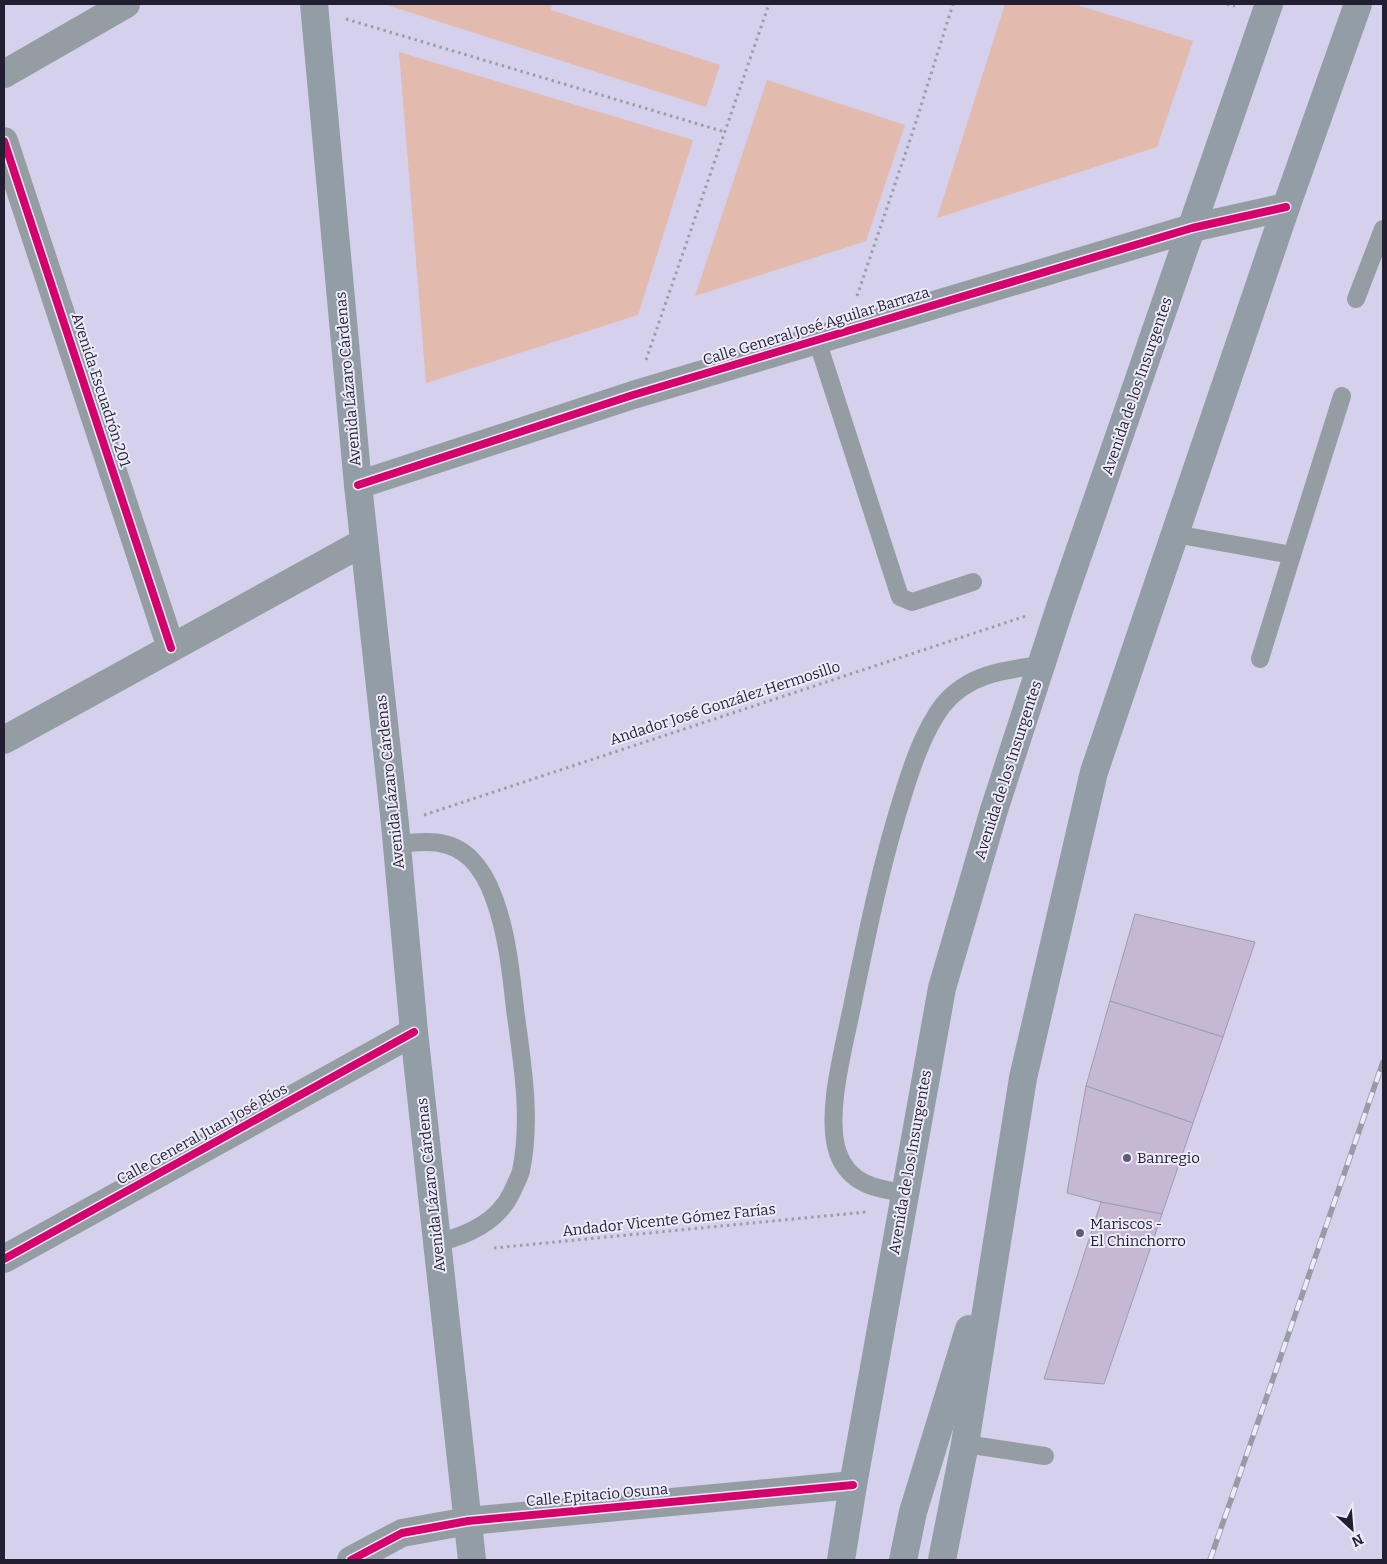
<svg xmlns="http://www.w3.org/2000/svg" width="1387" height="1564" font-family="Bitter,serif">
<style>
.green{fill:#e2baae}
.building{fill:#c4b8d4;stroke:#a29aaf}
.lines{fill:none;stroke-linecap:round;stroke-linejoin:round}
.path{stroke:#999ea7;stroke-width:3;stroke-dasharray:2.5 4;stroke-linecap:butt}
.service{stroke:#949ea2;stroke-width:18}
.minor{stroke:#949ea2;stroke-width:28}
.tertiary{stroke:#949ea2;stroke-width:28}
.secondary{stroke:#929da5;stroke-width:28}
.rail-casing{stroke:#989ba6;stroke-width:5.5}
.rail{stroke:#edebfb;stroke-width:4;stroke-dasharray:11;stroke-linecap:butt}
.cycleway-casing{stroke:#edebfb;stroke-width:11}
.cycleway{stroke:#d6006c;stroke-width:8}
.poi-dot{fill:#615d73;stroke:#edebfb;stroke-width:2}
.labels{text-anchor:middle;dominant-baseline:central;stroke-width:4;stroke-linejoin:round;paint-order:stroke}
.street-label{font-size:15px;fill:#231f32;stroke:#edebfb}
.poi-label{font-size:15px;fill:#231f32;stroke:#edebfb;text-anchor:start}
</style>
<rect width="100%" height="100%" fill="#d5d0ec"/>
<g class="green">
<polygon points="384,4 552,4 551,10 720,65 706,107"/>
<polygon points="1005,4 1074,4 1193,41 1157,147 937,218"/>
<polygon points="399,52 693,140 638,315 426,383"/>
<polygon points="767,80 905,125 866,241 695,296"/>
</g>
<g class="building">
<polygon points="1135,914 1255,942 1223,1037 1110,1001"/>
<polygon points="1110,1001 1223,1037 1193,1123 1086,1086"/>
<polygon points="1086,1086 1193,1123 1162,1214 1101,1202 1067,1193"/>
<polygon points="1101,1202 1162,1214 1104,1384 1044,1379"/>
</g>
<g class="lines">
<g class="path">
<polyline points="1227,4 1235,6"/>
<polyline points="346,19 725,132"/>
<polyline points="857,296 914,128 953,4"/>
<polyline points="646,360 769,4"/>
<polyline points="424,815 1026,616"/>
<polyline points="494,1248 866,1212"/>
</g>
<g class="service">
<polyline points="1356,299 1383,229"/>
<polyline points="817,340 900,597 912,602 973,582"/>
<polyline points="1175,534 1292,555 1260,659"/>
<polyline points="1292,555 1342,396"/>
<path d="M 397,844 C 424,841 450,838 471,859 C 481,869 489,884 494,898 C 507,933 511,972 515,1009 C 522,1061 532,1118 521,1171 C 519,1178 515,1185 512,1192 C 498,1222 468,1235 437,1243"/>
<path d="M 905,1193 C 876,1189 849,1184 838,1153 C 824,1113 846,1040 854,997 C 868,929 882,861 903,795 C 912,766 924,730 943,705 C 968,674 1004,670 1041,665"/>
<polyline points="965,1444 1045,1456"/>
</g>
<g class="minor">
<polyline points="4,141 171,648"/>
<polyline points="358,485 633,395 817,340 1192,228 1286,207"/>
<polyline points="4,740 364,542"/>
<polyline points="4,1259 414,1032"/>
<polyline points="351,1560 402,1533 468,1521 853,1485"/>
</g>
<polyline class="tertiary" points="4,74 126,4"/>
<g class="secondary">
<polyline points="314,4 358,485 395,824 414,1032 472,1560"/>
<polyline points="841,1560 853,1485 942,988 994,810 1061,604 1269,4"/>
<polyline points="903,1560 913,1512 969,1329"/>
<polyline points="942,1560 965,1444 1023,1078 1094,772 1286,207 1358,4"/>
</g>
<defs>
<polyline id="rail" points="1210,1560 1383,1062"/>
</defs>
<use href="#rail" class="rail-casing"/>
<use href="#rail" class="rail"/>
<defs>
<g id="cycleway">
<polyline points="4,141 171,648"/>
<polyline points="358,485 633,395 817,340 1192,228 1286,207"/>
<polyline points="4,1259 414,1032"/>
<polyline points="351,1560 402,1533 468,1521 853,1485"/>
</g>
</defs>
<use href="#cycleway" class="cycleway-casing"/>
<use href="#cycleway" class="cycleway"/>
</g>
<g class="poi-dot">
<circle cx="1127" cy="1158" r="5"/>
<circle cx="1080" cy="1233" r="5"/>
</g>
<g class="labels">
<g class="street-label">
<text transform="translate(816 326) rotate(-17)">Calle General José Aguilar Barraza</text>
<text transform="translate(348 379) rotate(-95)">Avenida Lázaro Cárdenas</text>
<text transform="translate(1137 386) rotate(-71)">Avenida de los Insurgentes</text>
<text transform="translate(101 390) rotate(72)">Avenida Escuadrón 201</text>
<text transform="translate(725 703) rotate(-18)">Andador José González Hermosillo</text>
<text transform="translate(1008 770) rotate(-72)">Avenida de los Insurgentes</text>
<text transform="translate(390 782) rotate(-96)">Avenida Lázaro Cárdenas</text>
<text transform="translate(202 1134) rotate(-29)">Calle General Juan José Ríos</text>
<text transform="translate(910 1162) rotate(-80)">Avenida de los Insurgentes</text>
<text transform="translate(431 1185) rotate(-96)">Avenida Lázaro Cárdenas</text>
<text transform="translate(669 1220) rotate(-6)">Andador Vicente Gómez Farías</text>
<text transform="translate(597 1495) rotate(-5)">Calle Epitacio Osuna</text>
</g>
<g class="poi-label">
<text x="1137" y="1158">Banregio</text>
<text x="1090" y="1224">Mariscos -<tspan x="1090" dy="17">El Chinchorro</tspan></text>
</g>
</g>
<rect width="1387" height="1564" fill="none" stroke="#231f32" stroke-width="10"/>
<g transform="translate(1352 1529) rotate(154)" stroke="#edebfb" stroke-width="4" paint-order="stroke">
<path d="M0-4L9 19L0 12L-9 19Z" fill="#231f32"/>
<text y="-8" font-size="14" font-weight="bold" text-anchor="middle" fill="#231f32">N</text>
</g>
</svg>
